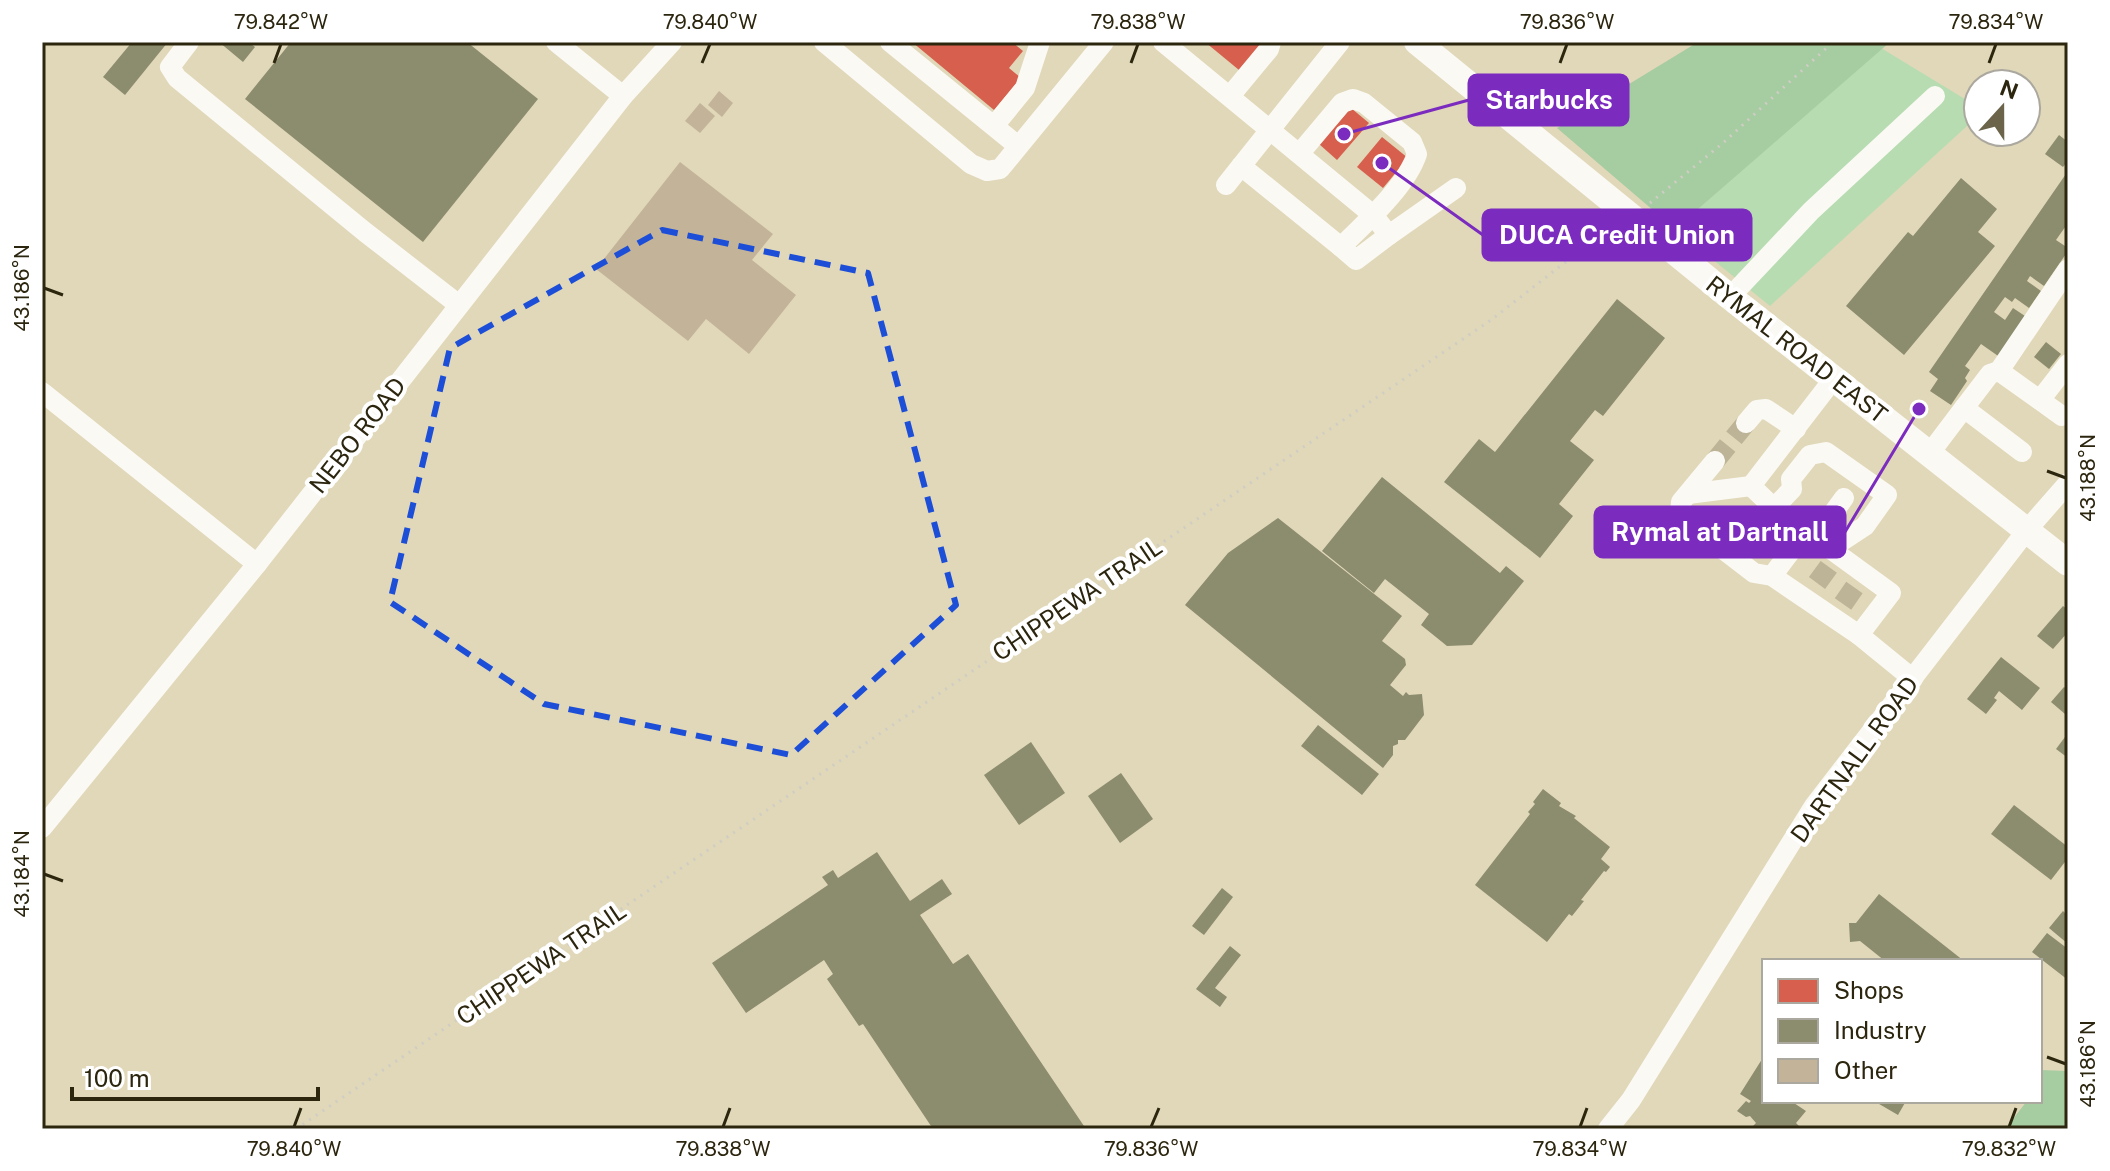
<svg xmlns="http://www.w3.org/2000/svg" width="2110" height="1171" font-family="'Public Sans',sans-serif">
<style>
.green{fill:#b7dcb1}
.forest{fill:#a6cca1}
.shops{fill:#d6604d}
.industry{fill:#8c8c6e}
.building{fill:#c3b499}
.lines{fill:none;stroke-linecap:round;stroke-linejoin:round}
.minor-tunnel{stroke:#bdb497;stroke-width:20;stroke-dasharray:20 10;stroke-linecap:butt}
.path{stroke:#cfcdc4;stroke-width:3;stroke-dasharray:2 6;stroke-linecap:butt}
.minor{stroke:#faf9f4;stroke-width:20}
.major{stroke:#faf9f4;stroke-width:26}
.marked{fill:none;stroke:#1d4ed8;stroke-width:6;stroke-dasharray:16 10;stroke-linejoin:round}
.ticks{fill:none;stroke:#2c260f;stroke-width:3}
.labels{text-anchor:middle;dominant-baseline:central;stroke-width:8;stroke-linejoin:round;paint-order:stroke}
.street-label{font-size:24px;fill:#2c260f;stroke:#fff}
.leader{fill:none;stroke:#7b2cbf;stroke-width:3}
.callout-dot{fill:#7b2cbf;stroke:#fff;stroke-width:3}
.callout{fill:#7b2cbf;stroke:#7b2cbf;stroke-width:3}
.callout-label{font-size:26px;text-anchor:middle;font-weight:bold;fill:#fff}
.neatline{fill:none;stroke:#2c260f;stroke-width:3}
.ticks-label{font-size:20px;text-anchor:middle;fill:#2c260f}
</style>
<rect width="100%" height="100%" fill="#e1d8b9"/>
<polygon class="green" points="1881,48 1978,107 1978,116 1770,306 1675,229"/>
<g class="forest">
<polygon points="1698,42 1890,42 1675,229 1557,128"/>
<polygon points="2040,1070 2068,1071 2068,1129 2005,1129 2027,1101 2040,1101"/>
</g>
<g class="shops">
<polygon points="912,42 1012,42 1023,51 1009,68 1021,78 994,110"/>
<polygon points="1205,42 1263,42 1239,70"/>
<polygon points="1351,108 1369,123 1337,160 1319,144"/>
<polygon points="1382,137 1408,158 1383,188 1357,167"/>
</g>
<g class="industry">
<polygon points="132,42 168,42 125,95 103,77"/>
<polygon points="219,42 248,42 255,47 243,62"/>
<polygon points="291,42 467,42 538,99 423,242 245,99"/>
<polygon points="2059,135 2068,142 2068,161 2063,167 2045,154"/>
<polygon points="2068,171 2068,223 2056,240 2068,248 2068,251 2044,286 2030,276 2027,281 2041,291 2029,308 2015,298 2012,302 2005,297 1994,312 2005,320 2013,308 2025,316 2001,358 1981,344 1965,366 1970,370 1965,378 1967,381 1951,405 1930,391 1938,379 1929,372"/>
<polygon points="1961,178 1997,209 1978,232 1995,246 1904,355 1846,306 1908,232 1913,236"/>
<polygon points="1617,299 1665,338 1603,416 1595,410 1570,441 1594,460 1559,504 1573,516 1540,558 1444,482 1479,439 1495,452"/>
<polygon points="2046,342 2061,354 2049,369 2034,357"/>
<polygon points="1382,477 1500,573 1506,566 1524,581 1472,645 1447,646 1421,625 1429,614 1385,579 1374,593 1322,551"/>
<polygon points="1278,518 1402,616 1382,641 1405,659 1406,665 1390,685 1403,696 1406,692 1409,695 1422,694 1424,715 1405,740 1398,740 1398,744 1393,746 1393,755 1383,768 1185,605 1228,553"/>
<polygon points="2063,606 2068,610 2068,632 2053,649 2037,636"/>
<polygon points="2001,657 2040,688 2022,710 1999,691 1994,698 1997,700 1986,714 1967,699"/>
<polygon points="2064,687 2068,690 2068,711 2065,714 2051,702"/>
<polygon points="1318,725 1379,774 1362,795 1301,746"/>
<polygon points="2068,733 2068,758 2056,749"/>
<polygon points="1031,742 1065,793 1019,825 984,775"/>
<polygon points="1121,773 1153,819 1120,843 1088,796"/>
<polygon points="1543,789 1561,803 1559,806 1576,816 1574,818 1610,847 1601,859 1610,867 1606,872 1604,871 1581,900 1584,901 1572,916 1569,914 1547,942 1475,885 1530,814 1528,812 1535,804 1533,802"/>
<polygon points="2014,805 2068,847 2068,858 2051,880 1991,834"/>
<polygon points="877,852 910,901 942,879 952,894 920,915 953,964 968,954 1086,1129 933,1129 863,1024 859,1026 827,979 833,974 824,960 746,1013 712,963 828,885 822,877 833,870 838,878"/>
<polygon points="1222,888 1233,897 1204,935 1192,926"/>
<polygon points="1879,894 1964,961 1885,961 1860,941 1850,942 1849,923 1856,923"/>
<polygon points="2063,911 2068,916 2068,944 2049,928"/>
<polygon points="2047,933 2068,949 2068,980 2032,952"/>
<polygon points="1230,946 1241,955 1215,988 1227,997 1220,1007 1196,989"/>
<polygon points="1764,1056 1764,1101 1791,1101 1806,1111 1796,1123 1802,1129 1750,1129 1756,1123 1750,1116 1746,1117 1737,1111 1746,1101 1749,1103 1751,1101 1740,1094"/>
<polygon points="1874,1101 1906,1101 1898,1115"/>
</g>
<g class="building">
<polygon points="719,91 733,103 722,117 708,105"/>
<polygon points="700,103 715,116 700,133 685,121"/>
<polygon points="680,162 773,234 752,260 796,295 749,354 706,319 688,341 596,269"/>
</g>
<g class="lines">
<g class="minor-tunnel">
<polyline points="1715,461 1746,423"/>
<polyline points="1817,583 1833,561"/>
<polyline points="1843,604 1859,581"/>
</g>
<g class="path">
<polyline points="1650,203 1723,143 1833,42"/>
<polyline points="296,1129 1491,320 1590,243 1593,246 1616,230"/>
</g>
<g class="minor">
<polyline points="189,42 170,67 177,78 365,232 459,305"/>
<polyline points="556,42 623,96"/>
<polyline points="824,42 971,164 987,171 1000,169 1104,42"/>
<polyline points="890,42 1018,146"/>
<polyline points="1163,42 1373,215 1389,235 1456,188"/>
<polyline points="1230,96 1269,49 1271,42"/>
<polyline points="994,126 1025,88 1040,42"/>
<path d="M 1241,166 L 1341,247 C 1366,222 1406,187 1417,154 L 1412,142 L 1364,103 L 1353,99 L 1342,103 L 1300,153"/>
<polyline points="1226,185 1340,42"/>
<polyline points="1341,247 1356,260 1389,235"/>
<polyline points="1730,297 1811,211 1935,96"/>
<polyline points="1999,371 2068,269"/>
<polyline points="1835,377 1751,486 1774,508 1891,593 1859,635 1913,679"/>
<polyline points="42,392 257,564"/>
<polyline points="2040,400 2068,364"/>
<polyline points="1964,408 1990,374 1999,371 2062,416"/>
<polyline points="1746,423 1757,410 1766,409 1796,429"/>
<polyline points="1930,453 1964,408 2022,452"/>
<polyline points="1715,461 1681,502 1680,513 1685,520 1754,573 1772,576 1859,635"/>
<polyline points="1688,494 1751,486"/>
<polyline points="1774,508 1792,489 1791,479 1810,455 1826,452 1887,495 1865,526 1830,549"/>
<polyline points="1815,538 1844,498"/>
<polyline points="1772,576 1806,531"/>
<polyline points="42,828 257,564 623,96 672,42"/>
<polyline points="1608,1129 1631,1100 1814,806 2027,530 2068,483"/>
</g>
<polyline class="major" points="1417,42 1730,297 2068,563"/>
</g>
<path class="marked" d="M 662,230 L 868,273 L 956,605 L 791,755 L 544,704 L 390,602 L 450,348 Z"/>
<path class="ticks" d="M 274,63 L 281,44M 702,63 L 710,44M 1131,63 L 1138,44M 1560,63 L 1567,44M 1989,63 L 1996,44M 44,288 L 63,295M 2047,471 L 2066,478M 44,874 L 63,881M 2047,1057 L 2066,1064M 294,1127 L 301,1108M 723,1127 L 730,1108M 1151,1127 L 1159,1108M 1580,1127 L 1587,1108M 2009,1127 L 2016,1108"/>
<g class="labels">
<g class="street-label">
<text transform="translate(1797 349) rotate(38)">RYMAL ROAD EAST</text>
<text transform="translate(357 435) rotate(-52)">NEBO ROAD</text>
<text transform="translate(1077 599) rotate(-34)">CHIPPEWA TRAIL</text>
<text transform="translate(1854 759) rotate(-54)">DARTNALL ROAD</text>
<text transform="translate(541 963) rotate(-34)">CHIPPEWA TRAIL</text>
</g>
</g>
<path class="leader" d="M1344 134L1469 100M1382 163L1483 235M1919 409L1845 532"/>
<g class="callout-dot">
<circle cx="1344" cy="134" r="8"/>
<circle cx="1382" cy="163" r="8"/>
<circle cx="1919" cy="409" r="8"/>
</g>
<g class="callout">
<rect x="1469" y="75" width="159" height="50" rx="8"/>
<rect x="1483" y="210" width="268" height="50" rx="8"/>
<rect x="1595" y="507" width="250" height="50" rx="8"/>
</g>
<g class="callout-label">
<text x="1549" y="109">Starbucks</text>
<text x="1617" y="244">DUCA Credit Union</text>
<text x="1720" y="541">Rymal at Dartnall</text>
</g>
<rect width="2110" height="1171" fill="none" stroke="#ffffff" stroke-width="88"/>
<rect x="1762" y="959" width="280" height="144" fill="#ffffff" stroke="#aba89f" stroke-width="2"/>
<rect x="1778" y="979" width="40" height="24" fill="#d6604d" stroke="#aba89f" stroke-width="2"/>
<text x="1834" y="999" font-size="24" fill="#2c260f">Shops</text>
<rect x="1778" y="1019" width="40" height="24" fill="#8c8c6e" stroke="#aba89f" stroke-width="2"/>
<text x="1834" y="1039" font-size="24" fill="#2c260f">Industry</text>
<rect x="1778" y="1059" width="40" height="24" fill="#c3b499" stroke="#aba89f" stroke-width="2"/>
<text x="1834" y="1079" font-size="24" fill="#2c260f">Other</text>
<g transform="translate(2002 108) rotate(21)"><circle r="38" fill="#ffffff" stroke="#aba89f" stroke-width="2"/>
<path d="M0-6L14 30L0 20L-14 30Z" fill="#6b644a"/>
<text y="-12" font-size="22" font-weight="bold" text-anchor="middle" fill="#2c260f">N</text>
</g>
<path d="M72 1087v12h246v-12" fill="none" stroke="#2c260f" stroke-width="4"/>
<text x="84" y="1087" font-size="24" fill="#2c260f" stroke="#ffffff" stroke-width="6" paint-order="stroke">100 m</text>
<rect x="44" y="44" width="2022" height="1083" class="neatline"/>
<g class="ticks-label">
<text x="281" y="29">79.842°W</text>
<text x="710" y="29">79.840°W</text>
<text x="1138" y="29">79.838°W</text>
<text x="1567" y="29">79.836°W</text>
<text x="1996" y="29">79.834°W</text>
<text transform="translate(22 288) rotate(-90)" y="7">43.186°N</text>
<text transform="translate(2088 478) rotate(-90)" y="7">43.188°N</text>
<text transform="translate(22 874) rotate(-90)" y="7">43.184°N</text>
<text transform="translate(2088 1064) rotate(-90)" y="7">43.186°N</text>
<text x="294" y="1156">79.840°W</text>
<text x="723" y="1156">79.838°W</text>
<text x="1151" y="1156">79.836°W</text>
<text x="1580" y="1156">79.834°W</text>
<text x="2009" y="1156">79.832°W</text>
</g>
</svg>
